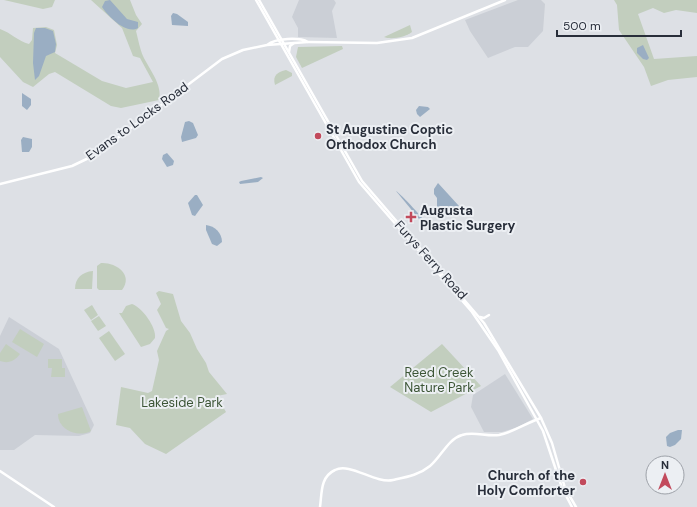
<svg xmlns="http://www.w3.org/2000/svg" width="697" height="507" font-family="'DM Sans',sans-serif">
<style>
.built{fill:#cbcfd6}
.green{fill:#c2cebe}
.water{fill:#9aaec3}
.lines{fill:none;stroke-linecap:round;stroke-linejoin:round}
.secondary{stroke:#fff;stroke-width:2.5}
.poi-dot{fill:#c24a5c;stroke:#eceff3;stroke-width:1.5}
.labels{text-anchor:middle;dominant-baseline:central;stroke-width:4;stroke-linejoin:round;paint-order:stroke}
.street-label{font-size:13px;fill:#282e3a;stroke:#eceff3}
.poi-label{font-size:13px;font-weight:bold;fill:#282e3a;stroke:#eceff3;text-anchor:start}
.park-label{font-size:13px;fill:#3c5536;stroke:#eceff3}
</style>
<rect width="100%" height="100%" fill="#dde0e5"/>
<g class="built">
<polygon points="299,0 334,0 336,3 332,11 337,38 298,37 298,28 292,17"/>
<polygon points="518,0 541,0 545,4 543,31 528,47 515,47 488,58 470,31 465,20"/>
<polygon points="9,317 59,349 94,425 90,433 79,436 35,435 14,450 0,450 0,336"/>
<polygon points="505,374 533,419 518,427 502,432 484,432 471,407 473,395"/>
</g>
<g class="green">
<polygon points="4,0 55,0 52,7 43,9"/>
<path d="M 91,0 L 130,0 L 136,15 L 142,24 L 136,31 C 138,39 140,49 143,56 C 149,69 163,85 159,100 L 121,108 L 111,106 L 55,72 L 49,74 L 33,87 L 23,82 L 0,57 L 0,29 C 11,33 18,41 29,44 L 32,40 L 33,28 L 46,27 L 54,30 L 57,45 L 55,53 L 102,81 L 126,88 L 153,82 L 140,58 L 133,56 L 122,28 Z"/>
<polygon points="614,0 697,0 697,13 676,10 664,13 653,8 638,14 654,59 697,56 697,77 668,80 651,86 644,67 619,30 617,5"/>
<path d="M 410,25 L 412,32 C 406,37 391,40 384,37 Z"/>
<polygon points="342,46 343,49 302,68 296,57 298,47"/>
<path d="M 286,70 L 292,73 L 292,76 L 275,85 C 272,75 278,72 286,70 Z"/>
<path d="M 101,263 C 115,262 134,274 122,290 L 99,290 L 97,288 L 97,266 Z"/>
<path d="M 93,271 L 92,289 L 75,289 C 75,278 82,272 93,271 Z"/>
<polygon points="159,291 173,294 181,321 190,333 197,349 206,363 209,372 227,394 217,396 226,412 166,454 145,444 130,428 116,425 121,387 148,393 152,391 159,360 157,351 166,331 169,329 166,328 157,310 161,304 156,293"/>
<path d="M 132,304 C 142,307 157,328 155,338 L 150,344 L 141,347 L 119,313 L 122,313 L 126,306 Z"/>
<polygon points="92,305 98,315 91,320 84,310"/>
<polygon points="99,316 106,326 98,331 91,321"/>
<polygon points="20,329 44,344 37,357 12,342"/>
<polygon points="109,331 125,354 115,361 99,338"/>
<path d="M 6,344 L 20,354 C 15,361 8,364 0,361 L 0,353 Z"/>
<polygon points="442,344 481,386 431,412 390,387"/>
<polygon points="48,359 62,359 62,368 65,368 65,377 51,377 52,368 48,368"/>
<path d="M 82,407 L 91,431 C 78,438 58,430 58,414 Z"/>
</g>
<g class="water">
<path d="M 110,0 L 127,19 L 138,22 L 138,28 C 126,35 108,16 102,7 L 105,1 Z"/>
<polygon points="173,13 177,14 188,22 188,26 172,25 171,16"/>
<polygon points="36,28 45,28 53,31 56,44 55,52 46,56 39,76 35,80 33,63 34,33"/>
<polygon points="643,45 649,58 647,60 643,59 637,53 637,48"/>
<polygon points="22,93 31,99 31,105 27,110 22,106"/>
<polygon points="419,106 428,107 430,109 420,117 417,114 416,110"/>
<polygon points="189,121 193,123 198,135 196,138 182,142 181,137 185,122"/>
<polygon points="23,137 32,139 32,147 29,152 22,152 21,140"/>
<polygon points="167,153 174,161 173,165 167,167 162,159 163,155"/>
<polygon points="261,177 263,178 258,182 240,184 239,182 241,181"/>
<polygon points="438,183 459,206 458,209 448,217 443,216 437,210 437,198 434,194 434,189"/>
<path d="M 396,191 C 401,194 426,221 427,225 L 424,225 Z"/>
<polygon points="195,195 197,195 203,205 195,216 192,215 188,203"/>
<path d="M 206,225 C 215,226 222,233 222,242 L 217,246 L 212,244 L 206,230 Z"/>
<polygon points="678,430 682,430 681,439 675,445 670,447 667,446 666,437 670,433"/>
</g>
<g class="lines">
<g class="secondary">
<polyline points="256,0 359,182 472,312 498,350 543,431 562,488 572,507"/>
<polyline points="259,0 362,181 484,323 541,418 552,443 565,488 576,507"/>
<polyline points="308,42 377,43 412,38 505,0"/>
<polyline points="289,52 290,46 294,43"/>
<path d="M 0,184 L 72,166 L 95,155 L 222,59 L 243,50 L 267,45 L 308,42 C 299,37 276,38 267,45"/>
<polyline points="480,317 484,318 489,315"/>
<polyline points="0,471 54,507"/>
<path d="M 320,507 C 322,493 320,477 335,470 C 350,462 375,484 393,480 C 407,477 419,475 430,466 C 441,457 448,439 462,435 C 474,431 487,437 499,435 C 514,432 526,423 541,418"/>
</g>
</g>
<g class="poi-dot">
<circle cx="318" cy="136" r="4"/>
<path d="M409 211h4v4h4v4h-4v4h-4v-4h-4v-4h4z"/>
<circle cx="583" cy="482" r="4"/>
</g>
<g class="labels">
<g class="street-label">
<text transform="translate(137 121) rotate(-36)">Evans to Locks Road</text>
<text transform="translate(431 260) rotate(48)">Furys Ferry Road</text>
</g>
<g class="poi-label">
<text x="326" y="129">St Augustine Coptic<tspan x="326" dy="15">Orthodox Church</tspan></text>
<text x="420" y="210">Augusta<tspan x="420" dy="15">Plastic Surgery</tspan></text>
<text x="575" y="475" text-anchor="end">Church of the<tspan x="575" dy="15">Holy Comforter</tspan></text>
</g>
<g class="park-label">
<text x="439" y="372">Reed Creek<tspan x="439" dy="15">Nature Park</tspan></text>
<text x="182" y="402">Lakeside Park</text>
</g>
</g>
<g transform="translate(665 475)"><circle r="19" fill="#eceff3" stroke="#9ea2a9"/>
<path d="M0-3L7 15L0 10L-7 15Z" fill="#c24a5c"/>
<text y="-6" font-size="11" font-weight="bold" text-anchor="middle" fill="#282e3a">N</text>
</g>
<path d="M557 30v6h124v-6" fill="none" stroke="#282e3a" stroke-width="2"/>
<text x="563" y="30" font-size="12" fill="#282e3a" stroke="#eceff3" stroke-width="3" paint-order="stroke">500 m</text>
</svg>
